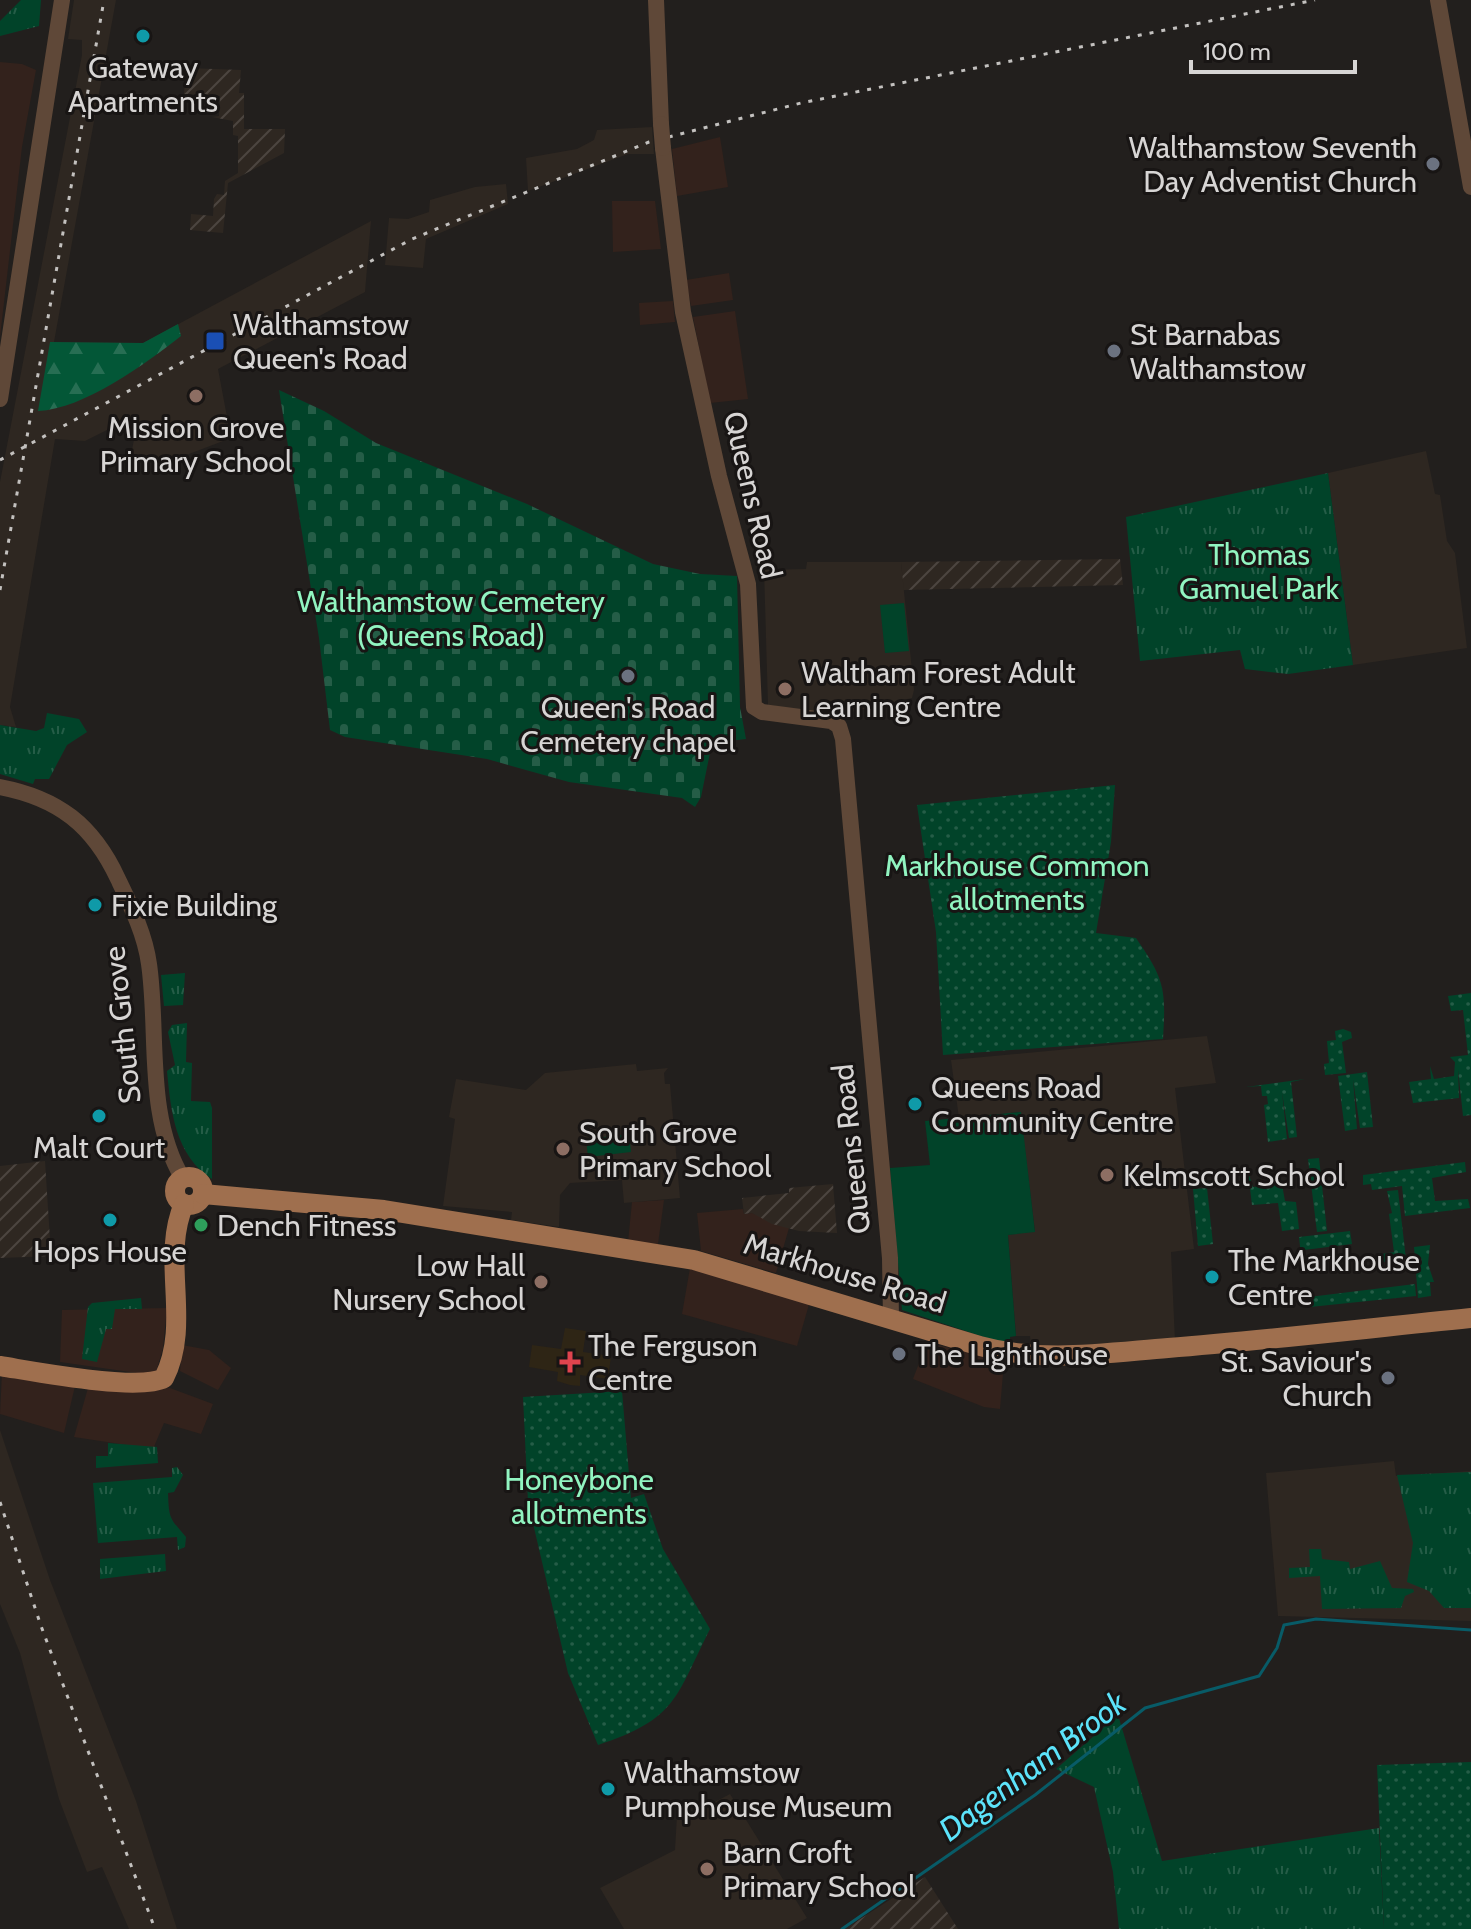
<svg xmlns="http://www.w3.org/2000/svg" width="1471" height="1929" font-family="Cabin,sans-serif">
<style>
.commercial{fill:#33221c}
.industrial{fill:url(#industrial-furrows)}
.built{fill:#2e2721}
.medical{fill:#2e2515}
.grass{fill:url(#grass-tufts)}
.forest{fill:url(#forest-firs)}
.cemetery{fill:url(#cemetery-stones)}
.garden{fill:url(#garden-dots)}
.pitch{fill:#014329}
.lines{fill:none;stroke-linecap:round;stroke-linejoin:round}
.stream{stroke:#085b67;stroke-width:3}
.tertiary{stroke:#5f4838;stroke-width:16}
.primary{stroke:#9f6f4e;stroke-width:20}
.rail{stroke:#c3c1bf;stroke-width:3;stroke-dasharray:4 8;stroke-linecap:butt}
.tertiary-bridge{stroke:#5f4838;stroke-width:16}
.culture-dot{fill:#0f9aa8;stroke:#181514;stroke-width:3}
.worship-dot{fill:#6b7280;stroke:#181514;stroke-width:3}
.transit-dot{fill:#1a4fb4;stroke:#181514;stroke-width:3}
.education-dot{fill:#8d6e63;stroke:#181514;stroke-width:3}
.leisure-dot{fill:#2e9e5b;stroke:#181514;stroke-width:3}
.health-dot{fill:#e0444e;stroke:#181514;stroke-width:3}
.labels{text-anchor:middle;dominant-baseline:central;stroke-width:6;stroke-linejoin:round;paint-order:stroke}
.poi-label{font-size:30px;fill:#d7d5d4;stroke:#181514;text-anchor:start}
.street-label{font-size:30px;fill:#d7d5d4;stroke:#181514}
.park-label{font-size:30px;fill:#91f5c1;stroke:#181514}
.water-label{font-size:32px;font-style:italic;fill:#5ce3fa;stroke:#181514}
</style>
<defs>
<pattern id="industrial-furrows" width="10" height="10" patternUnits="userSpaceOnUse" patternTransform="scale(2)"><rect width="10" height="10" fill="#2e2721"/><path d="M-1 1l2-2M0 10L10 0M9 11l2-2" fill="none" stroke="#4c4540"/></pattern>
<pattern id="grass-tufts" width="24" height="20" patternUnits="userSpaceOnUse" patternTransform="scale(2)"><rect width="24" height="20" fill="#014329"/><path d="M3 7l-1-3M5 7V3M7 7l1-3M15 17l-1-3M17 17v-4M19 17l1-3" fill="none" stroke="#255d47"/></pattern>
<pattern id="forest-firs" width="22" height="20" patternUnits="userSpaceOnUse" patternTransform="scale(2)"><rect width="22" height="20" fill="#035737"/><path d="M5 1l3.5 6h-7zM16 11l3.5 6h-7z" fill="#276e53"/></pattern>
<pattern id="cemetery-stones" width="16" height="16" patternUnits="userSpaceOnUse" patternTransform="scale(2)"><rect width="16" height="16" fill="#014329"/><path d="M2 7V4a2 2 0 0 1 4 0v3zM10 15v-3a2 2 0 0 1 4 0v3z" fill="#255d47"/></pattern>
<pattern id="garden-dots" width="8" height="8" patternUnits="userSpaceOnUse" patternTransform="scale(2)"><rect width="8" height="8" fill="#014329"/><path d="M2 2h.1M6 6h.1" fill="none" stroke="#255d47" stroke-width="1.8" stroke-linecap="round"/></pattern>
</defs>
<rect width="100%" height="100%" fill="#221f1d"/>
<g class="commercial">
<polygon points="0,62 22,64 36,70 22,147 0,337"/>
<polygon points="720,137 728,187 677,196 672,149"/>
<polygon points="612,201 655,201 661,249 613,252"/>
<polygon points="729,273 733,300 691,306 686,280"/>
<polygon points="673,301 675,322 640,325 639,303"/>
<polygon points="735,311 748,399 710,403 693,317"/>
<polygon points="664,1200 658,1244 628,1242 632,1202"/>
<polygon points="743,1209 744,1214 752,1213 789,1228 776,1273 701,1251 697,1213"/>
<polygon points="690,1268 810,1301 797,1346 682,1314"/>
<polygon points="167,1308 163,1348 156,1372 151,1375 60,1362 62,1310"/>
<polygon points="927,1342 1004,1362 1000,1409 984,1407 913,1379"/>
<polygon points="182,1345 209,1350 231,1368 218,1390 180,1371"/>
<polygon points="2,1372 75,1386 64,1433 0,1414"/>
<polygon points="88,1388 104,1391 170,1388 213,1404 201,1434 164,1423 153,1449 74,1437"/>
</g>
<g class="industrial">
<polygon points="186,68 241,70 239,93 244,93 244,129 285,129 284,153 228,183 223,233 190,230 191,214 213,216 214,199 217,194 224,195 225,181 238,173 238,136 233,135 233,121 212,117 219,116 220,96 184,94"/>
<polygon points="1120,559 1123,585 903,590 901,562"/>
<polygon points="45,1161 51,1256 0,1258 0,1166"/>
<polygon points="833,1184 837,1233 799,1231 772,1224 752,1213 744,1214 742,1198 789,1193 789,1188"/>
<polygon points="925,1877 958,1929 845,1929"/>
</g>
<g class="built">
<polygon points="74,0 116,0 54,342 143,343 371,221 365,292 218,369 231,438 168,462 131,455 136,429 115,426 85,441 55,439 10,707 16,727 0,725 0,482 82,55 82,40 68,39"/>
<polygon points="652,127 654,154 628,154 528,191 526,158 577,149 594,140 597,130"/>
<polygon points="506,184 508,204 426,239 423,268 385,265 389,218 408,219 429,212 430,200 475,187"/>
<polygon points="1426,451 1435,494 1440,495 1447,541 1455,553 1467,648 1353,665 1328,473"/>
<polygon points="807,562 901,562 914,690 912,698 838,715 768,705 764,570 806,569"/>
<polygon points="1207,1036 1216,1083 1175,1088 1194,1249 1171,1252 1175,1341 1074,1348 1031,1346 1030,1336 1016,1336 1008,1235 1035,1231 1020,1112 959,1118 951,1060"/>
<polygon points="636,1064 637,1071 668,1068 664,1073 665,1084 670,1084 680,1198 624,1203 622,1180 570,1183 560,1195 559,1227 511,1220 512,1212 443,1206 455,1119 449,1117 456,1079 526,1090 545,1073"/>
<polygon points="0,1430 50,1580 136,1801 177,1929 129,1929 102,1867 87,1872 59,1799 20,1653 0,1604"/>
<polygon points="1394,1461 1396,1476 1471,1471 1471,1621 1278,1616 1266,1473"/>
<polygon points="730,1794 807,1918 787,1929 624,1929 600,1888 675,1850 677,1816 686,1817"/>
</g>
<polygon class="medical" points="565,1328 586,1331 583,1352 611,1356 608,1379 580,1375 580,1386 570,1385 557,1381 558,1372 529,1367 532,1345 561,1349"/>
<g class="grass">
<polygon points="21,0 41,0 39,26 0,36 0,21"/>
<polygon points="1328,473 1353,665 1288,674 1245,669 1240,650 1140,661 1126,517"/>
<polygon points="47,713 79,719 87,732 67,745 49,779 35,779 33,784 0,774 0,725 36,731 44,728"/>
<polygon points="185,973 183,1005 164,1006 161,975"/>
<path d="M 187,1023 L 186,1062 L 192,1063 L 191,1101 L 210,1102 L 212,1108 L 212,1179 C 175,1155 171,1112 167,1071 L 175,1065 L 168,1032 L 172,1025 Z"/>
<polygon points="141,1298 142,1309 115,1309 112,1329 106,1329 97,1362 82,1359 88,1307 92,1303"/>
<polygon points="108,1443 157,1447 158,1463 96,1468 96,1456 108,1456"/>
<path d="M 177,1467 L 183,1475 L 174,1492 L 168,1493 C 169,1520 170,1518 186,1537 L 185,1547 L 178,1550 L 177,1537 L 98,1543 L 93,1483 L 172,1477 L 172,1468 Z"/>
<polygon points="1471,1472 1471,1608 1444,1608 1429,1591 1407,1582 1413,1543 1397,1475"/>
<polygon points="1309,1549 1321,1549 1322,1559 1349,1562 1350,1569 1380,1561 1392,1588 1413,1589 1414,1592 1405,1596 1401,1608 1322,1609 1320,1576 1289,1578 1289,1568 1310,1567"/>
<polygon points="165,1554 166,1571 100,1579 100,1559"/>
<polygon points="1118,1715 1162,1861 1379,1828 1384,1929 1119,1929 1113,1872 1094,1787 1056,1769"/>
</g>
<path class="forest" d="M 178,324 L 181,336 C 145,364 84,409 38,411 L 50,342 L 143,343 Z"/>
<polygon class="cemetery" points="279,390 324,411 376,443 527,504 653,564 700,574 737,576 740,707 746,739 712,743 701,797 695,807 682,798 569,782 487,759 345,737 330,730 319,638"/>
<g class="garden">
<path d="M 1115,785 L 1111,842 L 1096,933 L 1136,938 C 1165,980 1166,989 1163,1039 L 943,1055 L 936,932 L 917,805 Z"/>
<polygon points="1471,993 1471,1115 1463,1116 1458,1069 1459,1098 1413,1103 1409,1082 1431,1079 1430,1066 1434,1079 1454,1076 1455,1062 1450,1057 1468,1055 1463,1010 1451,1011 1448,996"/>
<polygon points="1343,1029 1351,1032 1352,1038 1342,1042 1346,1073 1325,1075 1324,1064 1329,1063 1327,1041 1336,1040 1335,1031"/>
<polygon points="1367,1072 1373,1127 1360,1128 1353,1079 1357,1129 1345,1131 1338,1076"/>
<polygon points="1305,1079 1291,1082 1297,1137 1289,1138 1282,1092 1287,1139 1268,1142 1264,1105 1268,1104 1267,1096 1262,1096 1261,1086 1246,1087"/>
<polygon points="1319,1158 1327,1231 1317,1232 1308,1159"/>
<polygon points="1465,1162 1466,1172 1432,1178 1435,1201 1468,1199 1470,1208 1405,1216 1402,1186 1372,1190 1371,1184 1363,1185 1363,1175"/>
<polygon points="1279,1168 1285,1201 1296,1202 1299,1229 1282,1231 1278,1203 1252,1205 1248,1172 1253,1187 1280,1183"/>
<polygon points="1207,1188 1213,1244 1198,1246 1193,1189"/>
<polygon points="1398,1190 1406,1259 1384,1262 1376,1255 1394,1252 1389,1214 1392,1213 1387,1191"/>
<polygon points="1350,1231 1352,1244 1304,1250 1302,1264 1299,1237"/>
<polygon points="1430,1245 1428,1264 1434,1282 1430,1282 1431,1296 1418,1298 1414,1247"/>
<polygon points="1415,1284 1416,1296 1310,1307 1309,1297"/>
<path d="M 622,1391 L 631,1498 L 644,1494 L 663,1549 L 710,1629 C 675,1698 677,1719 598,1745 L 568,1673 L 528,1502 L 523,1397 Z"/>
<polygon points="1471,1762 1471,1929 1384,1929 1377,1765"/>
</g>
<g class="pitch">
<polygon points="904,603 909,651 885,653 880,605"/>
<polygon points="1021,1112 1035,1232 1008,1235 1016,1336 1010,1337 1011,1346 902,1310 890,1168 930,1165 925,1121"/>
<polygon points="629,1134 631,1152 588,1157 586,1139"/>
</g>
<g class="lines">
<polyline class="stream" points="842,1929 1035,1795 1145,1708 1259,1676 1277,1648 1284,1625 1316,1619 1471,1630"/>
<g class="tertiary">
<polyline points="656,0 661,124"/>
<polyline points="1438,0 1471,187"/>
<polyline points="663,148 683,312 719,476 748,584 754,707 762,712 831,721 839,726 843,739 890,1258 891,1318"/>
<polyline points="0,399 62,0"/>
<path d="M 0,787 C 58,798 93,825 118,879 C 131,906 145,934 149,964 C 159,1034 145,1116 183,1179"/>
</g>
<g class="primary">
<circle cx="189" cy="1191" r="14"/>
<path d="M 203,1194 L 384,1210 L 694,1260 L 980,1346 C 1041,1363 1105,1353 1168,1348 C 1269,1340 1370,1328 1471,1318"/>
<path d="M 0,1366 C 32,1371 139,1392 164,1378 C 192,1323 160,1259 184,1204"/>
</g>
<g class="rail">
<polyline points="0,460 412,239 649,142 801,103 1315,0"/>
<polyline points="0,590 104,0"/>
<polyline points="0,1502 41,1626 155,1929"/>
</g>
<polyline class="tertiary-bridge" points="661,124 663,148"/>
</g>
<g class="culture-dot">
<circle cx="143" cy="36" r="8"/>
<circle cx="95" cy="905" r="8"/>
<circle cx="915" cy="1104" r="8"/>
<circle cx="99" cy="1116" r="8"/>
<circle cx="110" cy="1220" r="8"/>
<circle cx="1212" cy="1277" r="8"/>
<circle cx="608" cy="1789" r="8"/>
</g>
<g class="worship-dot">
<circle cx="1433" cy="164" r="8"/>
<circle cx="1114" cy="351" r="8"/>
<circle cx="628" cy="676" r="8"/>
<circle cx="899" cy="1354" r="8"/>
<circle cx="1388" cy="1378" r="8"/>
</g>
<rect class="transit-dot" x="205" y="331" width="20" height="20" rx="4"/>
<g class="education-dot">
<circle cx="196" cy="396" r="8"/>
<circle cx="785" cy="689" r="8"/>
<circle cx="563" cy="1149" r="8"/>
<circle cx="1107" cy="1175" r="8"/>
<circle cx="541" cy="1282" r="8"/>
<circle cx="707" cy="1869" r="8"/>
</g>
<circle class="leisure-dot" cx="201" cy="1225" r="8"/>
<path class="health-dot" d="M566 1350h8v8h8v8h-8v8h-8v-8h-8v-8h8z"/>
<g class="labels">
<g class="poi-label">
<text x="143" y="67" text-anchor="middle">Gateway<tspan x="143" dy="34">Apartments</tspan></text>
<text x="1417" y="147" text-anchor="end">Walthamstow Seventh<tspan x="1417" dy="34">Day Adventist Church</tspan></text>
<text x="233" y="324">Walthamstow<tspan x="233" dy="34">Queen's Road</tspan></text>
<text x="1130" y="334">St Barnabas<tspan x="1130" dy="34">Walthamstow</tspan></text>
<text x="196" y="427" text-anchor="middle">Mission Grove<tspan x="196" dy="34">Primary School</tspan></text>
<text x="801" y="672">Waltham Forest Adult<tspan x="801" dy="34">Learning Centre</tspan></text>
<text x="628" y="707" text-anchor="middle">Queen's Road<tspan x="628" dy="34">Cemetery chapel</tspan></text>
<text x="111" y="905">Fixie Building</text>
<text x="931" y="1087">Queens Road<tspan x="931" dy="34">Community Centre</tspan></text>
<text x="579" y="1132">South Grove<tspan x="579" dy="34">Primary School</tspan></text>
<text x="99" y="1147" text-anchor="middle">Malt Court</text>
<text x="1123" y="1175">Kelmscott School</text>
<text x="217" y="1225">Dench Fitness</text>
<text x="110" y="1251" text-anchor="middle">Hops House</text>
<text x="1228" y="1260">The Markhouse<tspan x="1228" dy="34">Centre</tspan></text>
<text x="525" y="1265" text-anchor="end">Low Hall<tspan x="525" dy="34">Nursery School</tspan></text>
<text x="588" y="1345">The Ferguson<tspan x="588" dy="34">Centre</tspan></text>
<text x="915" y="1354">The Lighthouse</text>
<text x="1372" y="1361" text-anchor="end">St. Saviour's<tspan x="1372" dy="34">Church</tspan></text>
<text x="624" y="1772">Walthamstow<tspan x="624" dy="34">Pumphouse Museum</tspan></text>
<text x="723" y="1852">Barn Croft<tspan x="723" dy="34">Primary School</tspan></text>
</g>
<g class="street-label">
<text transform="translate(753 495) rotate(77)">Queens Road</text>
<text transform="translate(122 1025) rotate(-96)">South Grove</text>
<text transform="translate(851 1149) rotate(-96)">Queens Road</text>
<text transform="translate(845 1273) rotate(17)">Markhouse Road</text>
</g>
<g class="park-label">
<text x="1259" y="554">Thomas<tspan x="1259" dy="34">Gamuel Park</tspan></text>
<text x="451" y="601">Walthamstow Cemetery<tspan x="451" dy="34">(Queens Road)</tspan></text>
<text x="1017" y="865">Markhouse Common<tspan x="1017" dy="34">allotments</tspan></text>
<text x="579" y="1479">Honeybone<tspan x="579" dy="34">allotments</tspan></text>
</g>
<g class="water-label">
<text transform="translate(1032 1766) rotate(-37)">Dagenham Brook</text>
</g>
</g>
<path d="M1191 60v12h164v-12" fill="none" stroke="#d7d5d4" stroke-width="4"/>
<text x="1203" y="60" font-size="24" fill="#d7d5d4" stroke="#181514" stroke-width="6" paint-order="stroke">100 m</text>
</svg>
